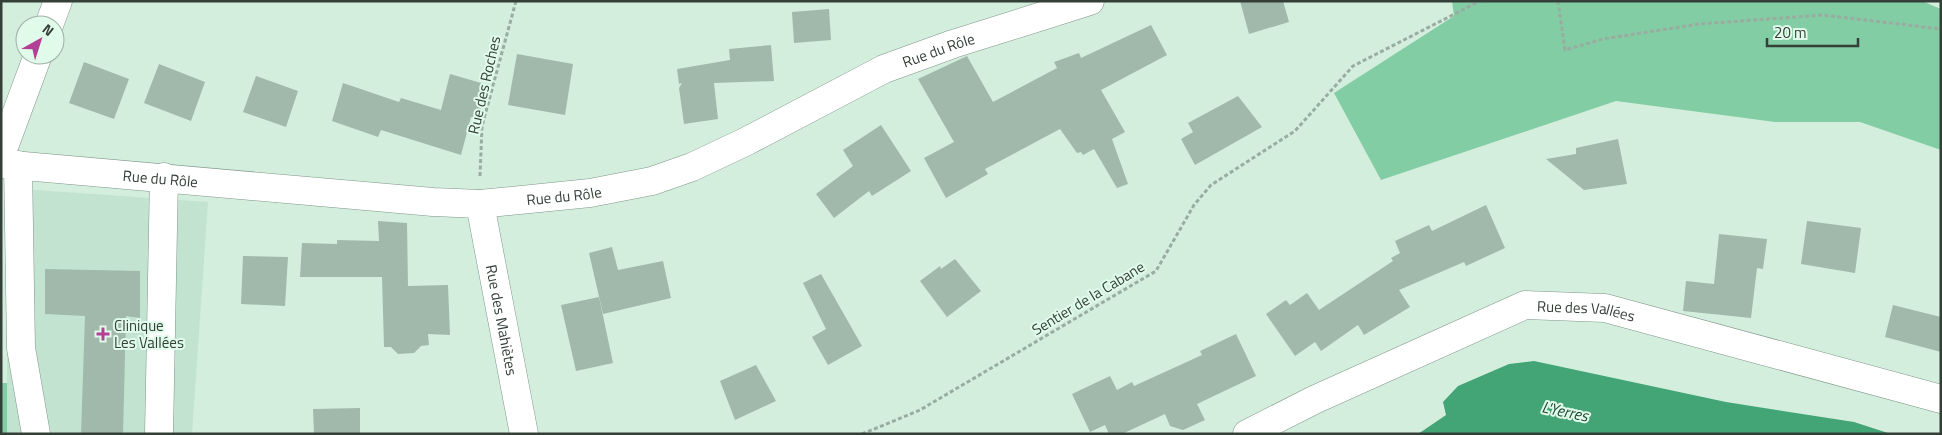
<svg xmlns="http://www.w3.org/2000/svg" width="1942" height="435" font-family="'Titillium Web',sans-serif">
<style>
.built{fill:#c2e3cf}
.green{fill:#83cda4}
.water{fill:#43a575}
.building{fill:#a0b9aa}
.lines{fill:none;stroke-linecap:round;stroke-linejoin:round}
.minor-casing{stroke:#7e9688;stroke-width:29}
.path{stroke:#98aca0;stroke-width:3;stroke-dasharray:4 2.5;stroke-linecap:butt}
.minor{stroke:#fff;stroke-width:28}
.poi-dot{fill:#b43f97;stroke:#e1fbeb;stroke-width:2}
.labels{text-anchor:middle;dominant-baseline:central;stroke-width:4;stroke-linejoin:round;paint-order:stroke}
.street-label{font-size:15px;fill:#343f38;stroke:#e1fbeb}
.poi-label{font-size:15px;fill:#343f38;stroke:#e1fbeb;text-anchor:start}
.water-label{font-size:16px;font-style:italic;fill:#214a35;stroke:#e1fbeb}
</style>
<rect width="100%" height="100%" fill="#d4eede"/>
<polygon class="built" points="7,188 208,202 192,434 7,434"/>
<g class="green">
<polygon points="1452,1 1922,1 1941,9 1941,150 1860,122 1775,122 1616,101 1381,180 1334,93 1454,16"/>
<rect x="1" y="383" width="6" height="51"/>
</g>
<polygon class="water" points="1534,361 1726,402 1854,422 1891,434 1418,434 1446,415 1443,402 1458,386 1509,364"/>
<g class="building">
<polygon points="1240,1 1283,1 1289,22 1249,34"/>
<polygon points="829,9 831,40 794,43 792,12"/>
<polygon points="1151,25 1167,55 1101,90 1125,132 1112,139 1128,184 1117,188 1094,149 1083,155 1081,152 1077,153 1060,129 985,169 988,174 946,198 924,158 954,142 918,79 967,56 993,102 1057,68 1054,62 1079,53 1081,58"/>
<polygon points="771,45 774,81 714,83 718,119 684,124 679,88 682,83 679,84 677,69 730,60 729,49"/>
<polygon points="517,54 573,64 565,115 508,105"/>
<polygon points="84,62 129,79 114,119 69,103"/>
<polygon points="159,64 205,82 191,121 144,103"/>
<polygon points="450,74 488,85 478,119 471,117 461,155 381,130 378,137 332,121 343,83 399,102 401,98 441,110"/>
<polygon points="256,76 298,91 286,127 243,112"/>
<polygon points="1238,96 1262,127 1195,165 1181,139 1193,132 1188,123"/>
<polygon points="881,125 911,171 872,196 869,191 834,218 816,194 853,166 843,150"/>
<polygon points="1618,139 1627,184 1584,190 1546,159 1576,154 1576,148"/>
<polygon points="1486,205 1505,248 1466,266 1464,262 1399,290 1410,307 1364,335 1358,325 1321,351 1315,342 1295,356 1266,314 1286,300 1290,305 1307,293 1319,310 1393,261 1391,258 1400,253 1395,241 1429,225 1432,231"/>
<polygon points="378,221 407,223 408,286 448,285 450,335 428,334 429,345 421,346 414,353 398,354 391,347 384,347 382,277 300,277 302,243 337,244 337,240 379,241"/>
<polygon points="1807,221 1861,228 1855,273 1801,264"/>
<polygon points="1719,234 1767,239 1763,269 1757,268 1751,318 1683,311 1686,281 1714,284"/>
<polygon points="612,247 618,270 663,261 671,298 603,314 589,253"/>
<polygon points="243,256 288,257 285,306 241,304"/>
<polygon points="955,259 981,291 947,317 920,281 940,266 941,269"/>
<polygon points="45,269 140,271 140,318 126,316 123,434 81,434 85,316 45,314"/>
<polygon points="821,274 862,346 828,365 812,337 826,329 803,283"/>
<polygon points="599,297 613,363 576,371 561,305"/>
<polygon points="1893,305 1941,317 1941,352 1885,337"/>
<polygon points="1236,334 1256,376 1197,404 1205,420 1183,430 1170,426 1165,414 1122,434 1109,434 1105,425 1090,432 1072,394 1110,376 1117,390 1132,382 1134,386 1202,355 1200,351"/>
<polygon points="756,365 776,401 735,420 720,381"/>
<polygon points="360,408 360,434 314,434 313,409"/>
</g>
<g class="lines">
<defs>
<g id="minor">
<polyline points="49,25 58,1"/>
<polyline points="1,155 38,55"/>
<path id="s1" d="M 1,164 L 433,202 L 480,204 L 590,193 L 652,181 L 692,167 L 745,142 L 884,69 L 953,44 L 1090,1"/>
<polyline points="18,165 21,348 36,434"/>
<path id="s2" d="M 480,204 L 524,434"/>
<polyline points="159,434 164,177"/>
<path id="s3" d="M 1247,434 L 1314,400 L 1525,305 L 1605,308 L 1941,399"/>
</g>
</defs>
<use href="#minor" class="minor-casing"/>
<g class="path">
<polyline points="1558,1 1565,50 1603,39 1699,24 1823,15 1941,29"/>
<polyline points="480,176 482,126 516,1"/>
<polyline points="862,434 920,410 1156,271 1194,205 1211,185 1295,131 1353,66 1480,1"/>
</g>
<use href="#minor" class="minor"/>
</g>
<path class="poi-dot" d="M100.5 326.5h5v5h5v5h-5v5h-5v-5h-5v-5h5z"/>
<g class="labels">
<g class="street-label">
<text stroke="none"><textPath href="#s1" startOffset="970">Rue du Rôle</textPath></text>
<text transform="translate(484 85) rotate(-77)">Rue des Roches</text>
<text stroke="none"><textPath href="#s1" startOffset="160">Rue du Rôle</textPath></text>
<text stroke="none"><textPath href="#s1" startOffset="565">Rue du Rôle</textPath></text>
<text transform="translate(1088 298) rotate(-31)">Sentier de la Cabane</text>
<text stroke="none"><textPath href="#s3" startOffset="368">Rue des Vallées</textPath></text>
<text stroke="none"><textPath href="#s2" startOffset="118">Rue des Mahiètes</textPath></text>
</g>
<g class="poi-label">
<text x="114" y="325">Clinique<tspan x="114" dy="17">Les Vallées</tspan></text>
</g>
<g class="water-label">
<text transform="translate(1565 411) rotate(12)">L'Yerres</text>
</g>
</g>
<rect width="1942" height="435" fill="none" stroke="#343f38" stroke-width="5"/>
<g transform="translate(40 40) rotate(39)"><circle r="24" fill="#e1fbeb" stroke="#9cb0a3"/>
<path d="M0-4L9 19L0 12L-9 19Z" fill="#b43f97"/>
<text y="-8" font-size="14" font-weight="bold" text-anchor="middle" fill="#343f38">N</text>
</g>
<path d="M1767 38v8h91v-8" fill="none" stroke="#343f38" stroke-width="2.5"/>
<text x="1774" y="38" font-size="15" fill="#343f38" stroke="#e1fbeb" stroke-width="4" paint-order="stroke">20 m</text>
</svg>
